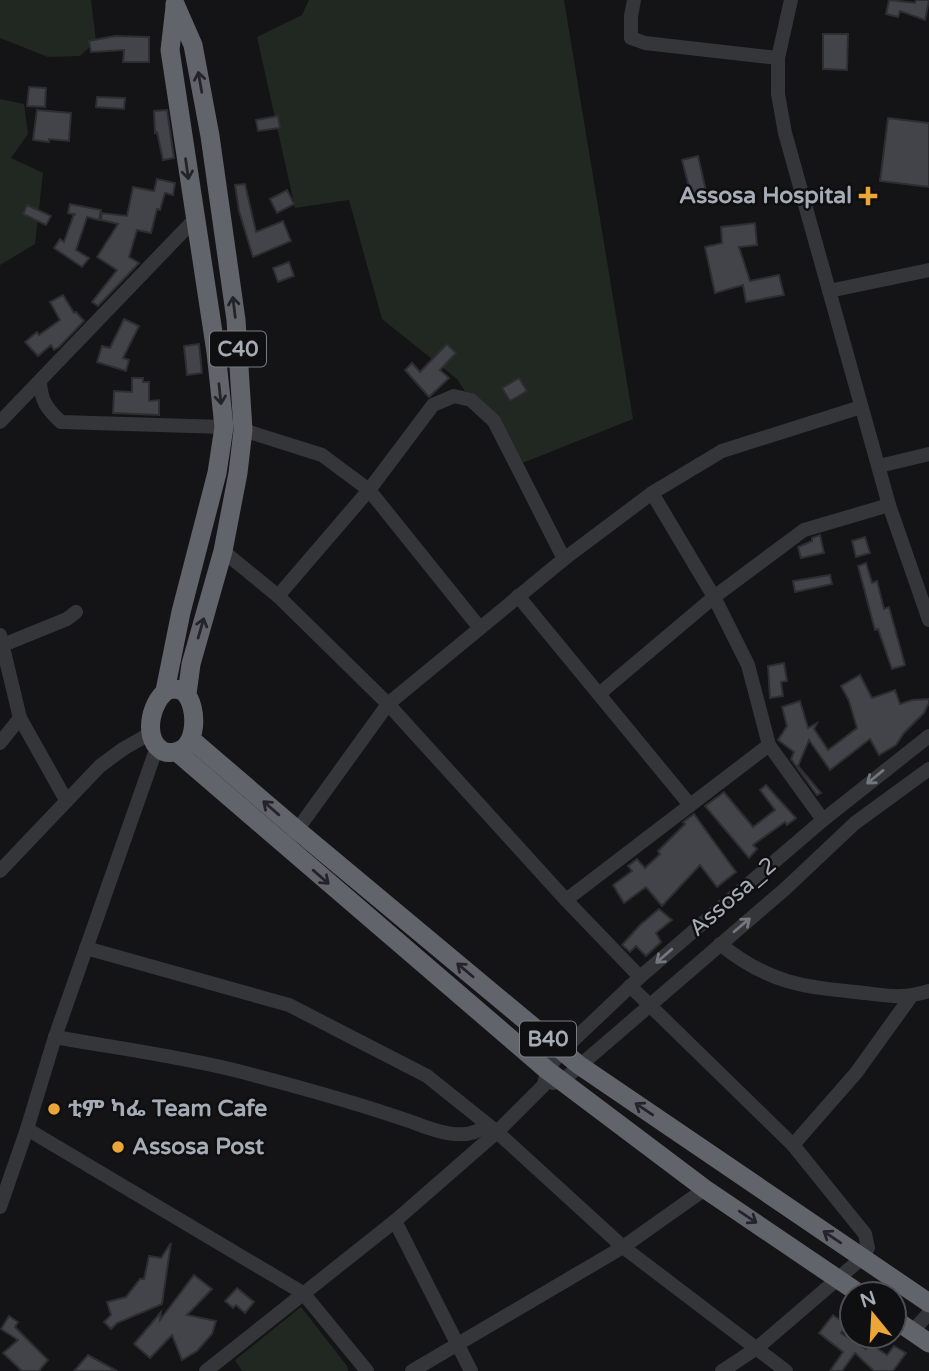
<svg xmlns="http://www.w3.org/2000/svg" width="929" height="1371" font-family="'Varela Round','Noto Sans Ethiopic',sans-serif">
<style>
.green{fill:#202821}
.building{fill:#434449;stroke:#2e2e32;stroke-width:2}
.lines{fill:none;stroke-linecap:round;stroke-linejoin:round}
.minor{stroke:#35363a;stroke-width:14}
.highway{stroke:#61646b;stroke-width:19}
.oneway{stroke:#242428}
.oneway2{stroke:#73777e}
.poi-dot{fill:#eba637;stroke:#0f0f11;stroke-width:2.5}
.labels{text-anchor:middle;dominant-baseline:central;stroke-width:5;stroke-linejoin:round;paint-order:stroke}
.shield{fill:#0f0f11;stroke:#797d84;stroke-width:2}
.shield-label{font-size:21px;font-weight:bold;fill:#a6acb5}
.poi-label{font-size:23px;font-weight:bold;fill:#a6acb5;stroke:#0f0f11;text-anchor:start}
.street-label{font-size:23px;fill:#a6acb5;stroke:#0f0f11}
</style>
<rect width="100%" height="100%" fill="#141416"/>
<g class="green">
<polygon points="0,0 91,0 96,41 80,56 48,57 0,38"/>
<polygon points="309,0 564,0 633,419 515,466 457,379 382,319 349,200 295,208 257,37 302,15"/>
<polygon points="0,99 24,104 28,134 11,158 43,173 35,244 0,265"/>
<polygon points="301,1307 347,1366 348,1371 242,1371 235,1360"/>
</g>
<g class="building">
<polygon points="889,0 915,3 916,0 929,0 925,20 900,11 898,17 886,14"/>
<polygon points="823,34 848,34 847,70 823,69"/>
<polygon points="115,36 149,37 149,62 123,62 124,50 91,52 89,41"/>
<polygon points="29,87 46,88 45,107 27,106"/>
<polygon points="97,97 125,98 124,109 96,107"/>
<polygon points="37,110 71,113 69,141 49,139 49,142 33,140"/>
<polygon points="167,110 174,158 163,160 157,132 155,133 154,111"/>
<polygon points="278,116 280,128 258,131 256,120"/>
<polygon points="888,118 929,123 929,187 880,181"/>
<polygon points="698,156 706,191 691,195 682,160"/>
<polygon points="157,179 175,183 173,195 165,193 160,210 157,209 151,233 137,230 129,257 139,263 98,306 92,302 117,270 97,257 118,224 101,220 102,213 127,216 133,187 154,191"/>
<polygon points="245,184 256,232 283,221 291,241 253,257 239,211 235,185"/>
<polygon points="287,190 294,204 277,213 270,199"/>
<polygon points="70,204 101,210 99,220 87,217 76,250 89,258 82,267 54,248 60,239 64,242 74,214 76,215 68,213"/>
<polygon points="27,205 51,216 46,225 23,214"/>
<polygon points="755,223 757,245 739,247 750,281 779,275 784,295 746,302 743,285 715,293 705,247 722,243 721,227"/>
<polygon points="289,262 294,276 278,282 273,268"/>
<polygon points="63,295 74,313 76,312 84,321 59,347 54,350 51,345 38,356 25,342 37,332 39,335 60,320 50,302"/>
<polygon points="124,319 139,326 123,358 129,360 126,371 97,362 102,346 110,348"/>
<polygon points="199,344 202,373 187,375 184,346"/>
<polygon points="447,344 456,353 440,370 449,378 429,397 405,370 412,363 420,372"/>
<polygon points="132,378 143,378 143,382 149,382 149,401 159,400 159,415 113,413 114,391 132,392"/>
<polygon points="519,378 527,391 510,401 502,388"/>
<polygon points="820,535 824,553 801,558 798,547 812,541 812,538"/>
<polygon points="865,537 870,553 856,557 852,541"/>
<polygon points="866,563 872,583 877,581 884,609 889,607 905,665 892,669 878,629 875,630 858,566"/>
<polygon points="830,575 832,584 795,592 793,581"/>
<polygon points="784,663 787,681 781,682 783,696 770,698 768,666"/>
<polygon points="860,675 872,698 895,690 900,704 912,700 929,699 929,703 924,713 904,733 896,745 879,755 870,739 830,770 809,740 798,766 821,793 817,795 791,759 794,752 778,740 787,726 782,707 800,701 808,728 817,723 814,729 828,750 857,728 849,701 841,686"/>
<polygon points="766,785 796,818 787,825 785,822 753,845 757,849 749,858 705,806 724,792 753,827 775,810 760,790"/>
<polygon points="694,814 736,872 717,887 700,865 662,906 646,887 624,903 613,885 632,871 628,866 637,859 645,868 660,854 658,851 685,824 683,822"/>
<polygon points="659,909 672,920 656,933 661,942 646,956 636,946 630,952 622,945 640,925"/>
<polygon points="171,1243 162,1304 117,1323 111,1329 104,1322 111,1315 107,1302 126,1297 140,1279 144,1279 149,1256 161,1258"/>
<polygon points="194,1275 212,1289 187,1315 216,1321 212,1334 197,1351 182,1360 172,1335 150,1358 134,1344 161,1312 160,1320"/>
<polygon points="237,1288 254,1302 245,1313 236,1305 233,1308 225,1301"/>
<polygon points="833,1315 847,1325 841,1333 866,1349 869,1343 887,1355 894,1346 906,1353 893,1371 874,1371 855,1353 842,1371 830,1371 843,1352 819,1333"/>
<polygon points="9,1316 18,1322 15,1327 48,1360 39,1371 22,1371 3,1353 18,1340 1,1329"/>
<polygon points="88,1355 117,1371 74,1371"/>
</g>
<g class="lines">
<g class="minor">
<polyline points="634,0 631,16 631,38 645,43 778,58"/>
<polyline points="791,0 778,58 778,94 785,133 889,505 929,620"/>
<polyline points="829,291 929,270"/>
<path d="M 40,382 C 41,401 47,409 61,422 L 224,427"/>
<polyline points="0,422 194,220"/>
<polyline points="243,430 322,455 369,490 479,627"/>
<polyline points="879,466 929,454"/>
<polyline points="223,551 278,596 388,704 566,900 640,977"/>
<polyline points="278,596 369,490 433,405 454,396 471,400 494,421 564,559"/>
<polyline points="518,596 690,805"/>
<polyline points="0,635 20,718 66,800"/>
<polyline points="3,645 67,619 76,612"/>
<polyline points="599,694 714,597 804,530 889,505"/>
<polyline points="0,743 20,718"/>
<polyline points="769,745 823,820"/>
<polyline points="292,837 388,704 564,559 652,493 722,451 861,407"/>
<polyline points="0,871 100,766 123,749 151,733"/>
<polyline points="566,900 769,745 748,665 714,597 652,493"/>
<path d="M 720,944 C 769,984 805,987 865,993 C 890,996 905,999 929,991"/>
<polyline points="86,948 289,1005 427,1076 497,1132 623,1247 786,1371"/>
<polyline points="630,986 793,1145 865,1234 868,1248 862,1258 757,1348 722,1371"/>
<path d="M 55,1037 C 116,1048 178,1056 238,1071 C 296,1086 355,1102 412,1122 C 435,1131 466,1143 487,1125"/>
<polyline points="553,1083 562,1081 785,889 855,823 929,769"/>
<polyline points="27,1129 303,1293 367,1371"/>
<polyline points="793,1145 856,1073 910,998"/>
<polyline points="0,1207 27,1129 55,1037 157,747"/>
<polyline points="395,1221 471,1371"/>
<polyline points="912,1332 929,1313"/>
<polyline points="206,1371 395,1221 497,1132 544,1085 547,1070 562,1051 640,977 823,820 929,736"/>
<polyline points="412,1371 623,1247 705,1189"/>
</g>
<g class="highway">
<polyline points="175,4 193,45 210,136 236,320 243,430 238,473 223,551 191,664 187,694"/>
<path d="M 170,689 C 176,689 181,689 185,693 C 198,707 198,748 175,752 C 170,753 164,753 160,749 C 142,736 152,697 170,689 Z"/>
<polyline points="165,691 181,612 217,473 224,427 216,352 170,50 175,7"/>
<polyline points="192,740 297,830 579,1065 929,1303"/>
<polyline points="177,752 547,1070 705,1189 860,1294"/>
<polyline points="894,1319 929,1343"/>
</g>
</g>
<defs><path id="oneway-shaft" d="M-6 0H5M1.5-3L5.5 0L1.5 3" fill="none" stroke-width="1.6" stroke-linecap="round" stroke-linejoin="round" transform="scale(1.75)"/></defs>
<g class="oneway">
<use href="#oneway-shaft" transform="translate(200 82) rotate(-100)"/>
<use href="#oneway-shaft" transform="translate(187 169) rotate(82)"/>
<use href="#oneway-shaft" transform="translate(234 307) rotate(-97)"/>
<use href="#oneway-shaft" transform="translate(220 394) rotate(84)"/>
<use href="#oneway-shaft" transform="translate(201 628) rotate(-74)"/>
<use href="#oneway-shaft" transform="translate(271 808) rotate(-139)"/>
<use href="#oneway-shaft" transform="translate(321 877) rotate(41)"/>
<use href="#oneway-shaft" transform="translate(465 970) rotate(-140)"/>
<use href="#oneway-shaft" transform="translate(644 1109) rotate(-146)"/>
<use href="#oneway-shaft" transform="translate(748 1217) rotate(34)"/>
<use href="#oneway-shaft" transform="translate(832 1237) rotate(-146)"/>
</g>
<g class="oneway2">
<use href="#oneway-shaft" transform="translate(875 777) rotate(141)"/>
<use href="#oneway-shaft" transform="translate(742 925) rotate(-40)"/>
<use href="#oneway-shaft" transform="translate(664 956) rotate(139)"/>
</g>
<g class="poi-dot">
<path d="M864.5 185.5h7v7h7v7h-7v7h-7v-7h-7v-7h7z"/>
<circle cx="54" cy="1109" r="7"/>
<circle cx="118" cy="1147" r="7"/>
</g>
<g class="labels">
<g class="shield">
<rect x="210" y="331.5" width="56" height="35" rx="5"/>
<rect x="520" y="1021.5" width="56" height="35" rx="5"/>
</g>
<g class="shield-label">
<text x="238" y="349">C40</text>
<text x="548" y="1039">B40</text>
</g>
<g class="poi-label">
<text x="852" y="196" text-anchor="end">Assosa Hospital</text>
<text x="68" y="1109">ቲም ካፌ Team Cafe</text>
<text x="132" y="1147">Assosa Post</text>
</g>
<g class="street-label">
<text transform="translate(733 897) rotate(-41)">Assosa_2</text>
</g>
</g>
<g transform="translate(873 1315) rotate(342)"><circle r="33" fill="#0f0f11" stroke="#4b4e53" stroke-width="2"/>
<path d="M0-5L12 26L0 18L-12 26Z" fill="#eba637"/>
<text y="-10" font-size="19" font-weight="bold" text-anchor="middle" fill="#a6acb5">N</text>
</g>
</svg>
